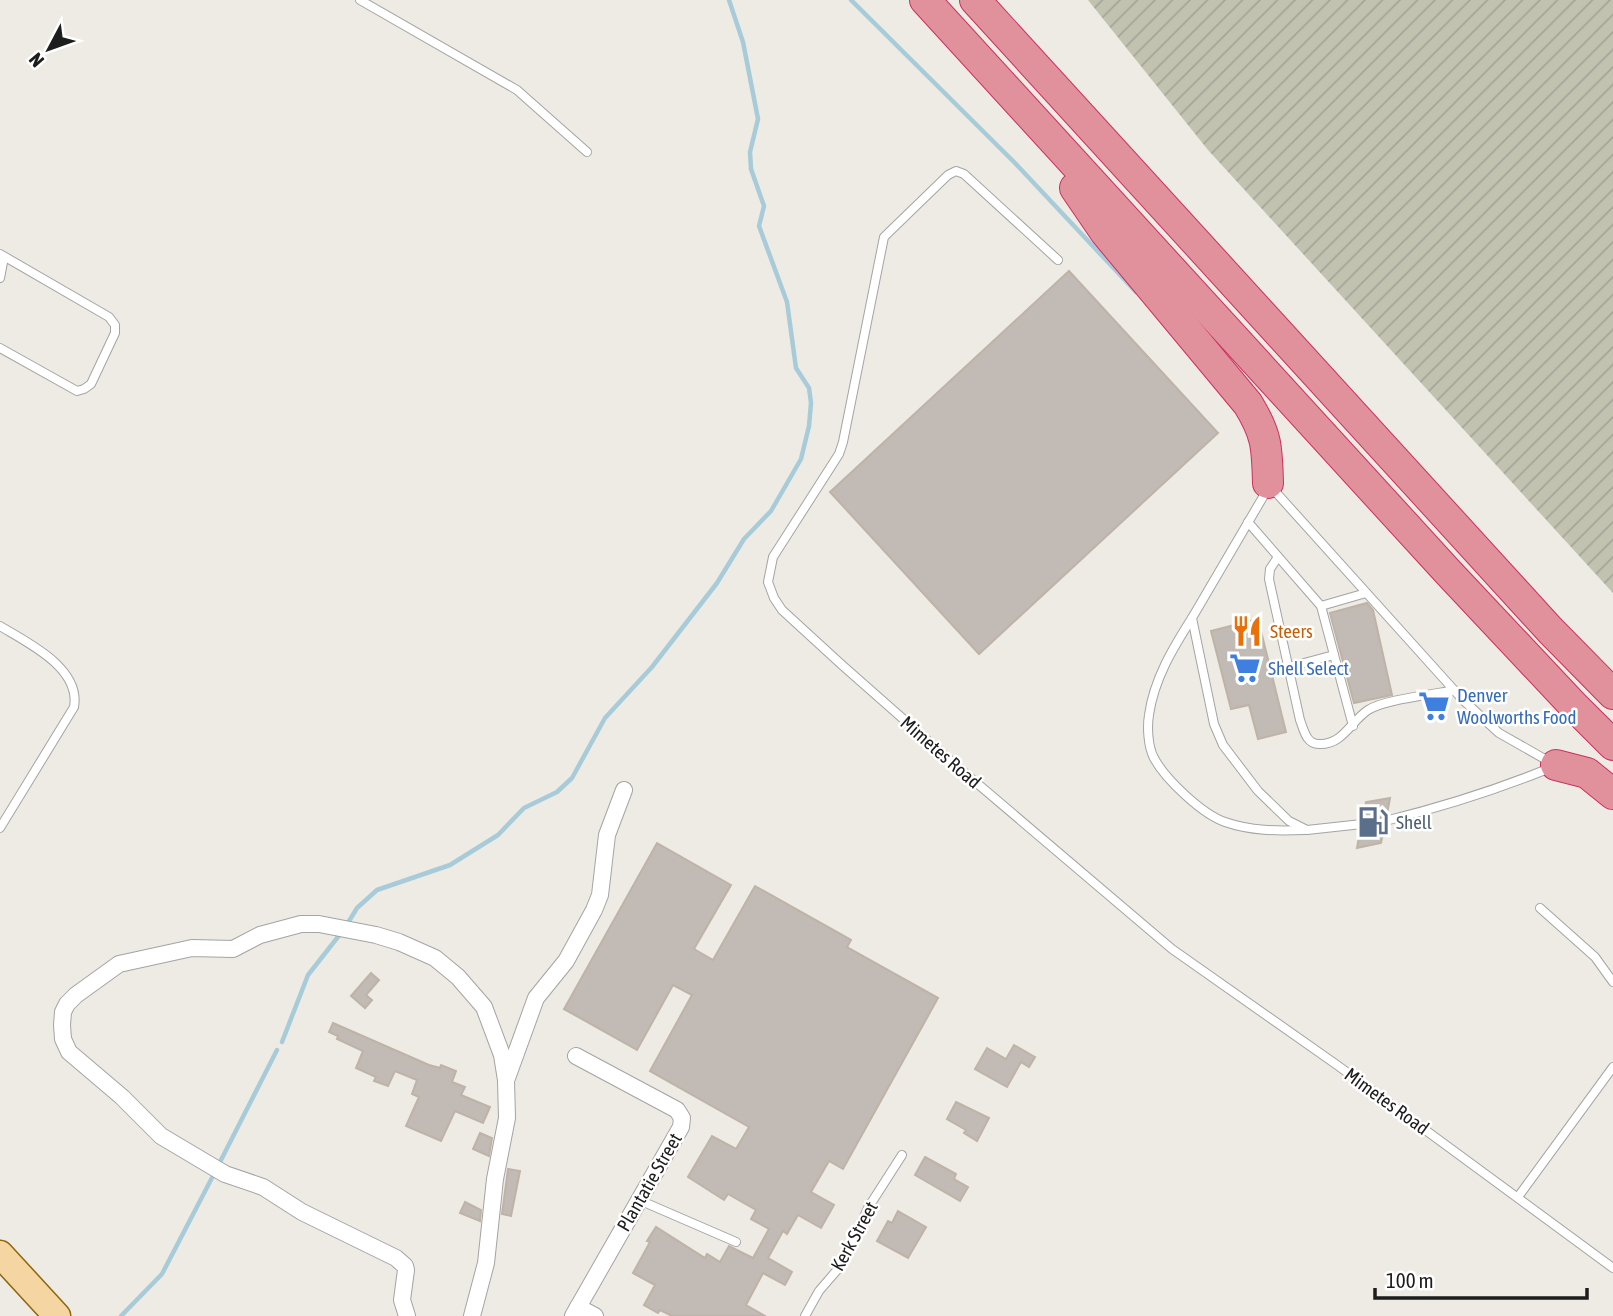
<svg xmlns="http://www.w3.org/2000/svg" width="1613" height="1316" font-family="'Asap Condensed',sans-serif">
<style>
.construction{fill:url(#construction-furrows)}
.lines{fill:none;stroke-linecap:round;stroke-linejoin:round}
.stream{stroke:#a7cbd9;stroke-width:4.5}
.building{fill:#c2bab4;stroke:#beb3a7;stroke-width:2}
.service-casing{stroke:#a4a4a4;stroke-width:10}
.minor-casing{stroke:#a4a4a4;stroke-width:18}
.primary-casing{stroke:#8d670a;stroke-width:29}
.motorway-casing{stroke:#cd305f;stroke-width:32}
.service{stroke:#fff;stroke-width:8}
.minor{stroke:#fff;stroke-width:16}
.primary{stroke:#f5d5a2;stroke-width:26}
.motorway{stroke:#e0919c;stroke-width:30}
.labels{text-anchor:middle;dominant-baseline:central;stroke-width:5;stroke-linejoin:round;paint-order:stroke}
.food-label{font-size:19px;fill:#c56008;stroke:#fff;text-anchor:start}
.shop-label{font-size:19px;fill:#366cbe;stroke:#fff;text-anchor:start}
.street-label{font-size:19px;fill:#1d1d1d;stroke:#fff}
.service-label{font-size:19px;fill:#4e5e75;stroke:#fff;text-anchor:start}
</style>
<defs>
<pattern id="construction-furrows" width="10" height="10" patternUnits="userSpaceOnUse" patternTransform="scale(1.75)"><rect width="10" height="10" fill="#c1c2b0"/><path d="M-1 1l2-2M0 10L10 0M9 11l2-2" fill="none" stroke="#a5a697"/></pattern>
</defs>
<rect width="100%" height="100%" fill="#eeebe4"/>
<polygon class="construction" points="1088,0 1613,0 1613,593 1208,150"/>
<g class="lines">
<g class="stream">
<polyline points="851,0 1015,163 1136,292"/>
<polyline points="346,926 357,908 377,890 450,865 498,835 524,808 557,792 572,778 605,718 652,667 717,583 744,539 771,511 801,459 809,426 811,403 809,388 796,368 787,302 759,226 764,206 751,169 750,152 758,119 743,42 729,0"/>
<polyline points="282,1042 308,975 341,933"/>
<polyline points="220,1162 277,1050"/>
<polyline points="121,1316 162,1274 215,1172"/>
</g>
</g>
<g class="building">
<polygon points="1069,271 1218,433 979,654 830,492"/>
<polygon points="1367,603 1373,610 1392,695 1354,703 1330,613"/>
<polygon points="1258,619 1286,732 1258,739 1249,705 1231,709 1211,631"/>
<polygon points="1390,798 1387,814 1381,816 1379,820 1380,825 1384,827 1381,843 1357,848 1360,831 1368,826 1368,821 1363,818 1366,802"/>
<polygon points="657,843 731,885 694,949 713,960 755,886 851,940 847,947 938,998 843,1169 829,1161 811,1192 834,1205 821,1228 798,1215 787,1234 783,1231 768,1258 792,1272 785,1285 763,1273 746,1305 765,1316 672,1316 660,1310 658,1313 644,1305 655,1285 633,1273 650,1242 647,1241 656,1227 705,1258 707,1254 720,1262 729,1246 753,1258 769,1229 751,1219 756,1210 728,1194 724,1200 688,1177 712,1136 736,1149 749,1127 650,1071 692,995 673,985 637,1050 564,1009"/>
<polygon points="371,973 379,980 366,995 372,1000 365,1008 351,996"/>
<polygon points="333,1023 429,1065 440,1068 441,1065 456,1071 452,1082 465,1087 461,1095 490,1107 483,1123 455,1111 441,1141 406,1126 419,1097 412,1094 417,1080 395,1071 388,1086 374,1081 376,1077 356,1068 363,1051 337,1039 338,1036 329,1032"/>
<polygon points="1014,1045 1035,1057 1029,1067 1021,1062 1007,1087 975,1069 987,1048 1006,1059"/>
<polygon points="956,1102 989,1118 977,1141 964,1133 966,1130 947,1119"/>
<polygon points="480,1133 492,1138 489,1156 473,1149"/>
<polygon points="925,1157 956,1174 954,1179 968,1187 960,1201 915,1175"/>
<polygon points="508,1169 520,1171 511,1216 502,1214"/>
<polygon points="465,1202 481,1210 480,1221 460,1213"/>
<polygon points="898,1211 926,1227 908,1258 877,1241 888,1221 892,1223"/>
</g>
<g class="lines">
<defs>
<g id="service">
<polyline points="360,0 517,90 587,152"/>
<polyline points="0,254 109,317 115,325 115,333 91,384 84,389 77,391 0,348"/>
<polyline points="1058,260 964,174 956,171 948,175 884,237 843,442 839,454 773,557 768,582 774,598 782,610 842,665 952,762 1172,949 1337,1065 1613,1268"/>
<polyline points="0,278 4,257"/>
<polyline points="1267,486 1263,497 1192,618 1214,724 1223,745 1258,791 1289,821 1307,830 1362,824"/>
<polyline points="1272,488 1463,700 1499,733 1550,762"/>
<polyline points="1248,522 1321,606 1353,726"/>
<path d="M 1278,557 L 1270,569 L 1269,579 L 1300,720 C 1304,730 1306,744 1319,744 C 1343,745 1351,721 1368,710 C 1385,699 1433,695 1454,690"/>
<polyline points="1321,606 1366,593"/>
<path d="M 1192,618 C 1173,648 1154,679 1149,715 C 1147,727 1148,747 1154,758 C 1165,779 1202,814 1225,822 C 1251,831 1277,831 1304,830"/>
<path d="M 0,626 C 28,643 81,668 74,707 L 0,828"/>
<polyline points="1289,667 1334,655"/>
<path d="M 1385,821 C 1442,807 1496,790 1550,768"/>
<polyline points="1540,908 1595,957 1613,982"/>
<polyline points="1518,1197 1613,1067"/>
<polyline points="639,1200 736,1242"/>
<polyline points="805,1316 819,1291 844,1262 868,1208 902,1155"/>
</g>
<g id="minor">
<polyline points="507,1078 536,998 566,961 594,910 600,895 607,835 624,790"/>
<polyline points="578,1307 595,1316"/>
<polyline points="407,1316 402,1300 406,1270 405,1266 396,1258 302,1212 263,1187 225,1174 161,1136 122,1097 69,1052 63,1039 62,1025 63,1012 67,1004 76,995 119,964 192,948 233,949 260,935 301,924 319,924 376,935 399,942 435,958 458,977 484,1007 502,1055 506,1080 507,1118 495,1179 486,1263 472,1316"/>
<polyline points="573,1316 681,1127 682,1118 677,1110 576,1056"/>
</g>
<polyline id="primary" points="0,1254 57,1316"/>
<g id="motorway">
<polyline points="925,0 1447,571 1572,704 1613,745"/>
<polyline points="975,0 1550,630 1613,694"/>
<path d="M 1075,188 L 1105,232 L 1248,404 C 1267,435 1267,447 1268,483"/>
<polyline points="1556,765 1587,773 1613,794"/>
</g>
</defs>
<use href="#service" class="service-casing"/>
<use href="#minor" class="minor-casing"/>
<use href="#primary" class="primary-casing"/>
<use href="#motorway" class="motorway-casing"/>
<use href="#service" class="service"/>
<use href="#minor" class="minor"/>
<use href="#primary" class="primary"/>
<use href="#motorway" class="motorway"/>
</g>
<defs>
<symbol id="restaurant-bare" viewBox="-9 -9 18 18"><path d="M-5-6h1v4h1v-4h1v4h1v-4h1v5L-1.5 .5V6h-2V.5L-5-1ZM5-6V6H3V1.5H1.5Q1.5-4 5-6Z" fill="#e8710a" stroke="#fff" stroke-width="2.5" paint-order="stroke"/></symbol>
<symbol id="supermarket-bare" viewBox="-9 -9 18 18"><path d="M-6-5.5h2.5l.6 2H6L4.5 2H-2.5L-4.4-4H-6ZM-1.5 3.2a1.3 1.3 0 1 0 .1 0ZM3 3.2a1.3 1.3 0 1 0 .1 0Z" fill="#3f7fe0" stroke="#fff" stroke-width="2.5" paint-order="stroke"/></symbol>
<symbol id="fuel-bare" viewBox="-9 -9 18 18"><path d="M-5.5-6h7V0h2V4h1.3V-2.5L3-4.5l.8-.8L6-3V5H2.5V1h-1V6h-7ZM-4.2-4.7v3.2H.2V-4.7Z" fill="#5c6f8a" stroke="#fff" stroke-width="2.5" paint-order="stroke"/></symbol>
</defs>
<g fill-rule="evenodd">
<use href="#restaurant-bare" x="1225" y="609" width="44" height="44"/>
<use href="#supermarket-bare" x="1223" y="646" width="44" height="44"/>
<use href="#supermarket-bare" x="1412" y="684" width="44" height="44"/>
<use href="#fuel-bare" x="1351" y="800" width="44" height="44"/>
</g>
<g class="labels">
<g class="food-label">
<text x="1270" y="631">Steers</text>
</g>
<g class="shop-label">
<text x="1268" y="668">Shell Select</text>
<text x="1457" y="695">Denver<tspan x="1457" dy="22">Woolworths Food</tspan></text>
</g>
<g class="street-label">
<text transform="translate(941 752) rotate(41)">Mimetes Road</text>
<text transform="translate(1387 1101) rotate(36)">Mimetes Road</text>
<text transform="translate(649 1182) rotate(-60)">Plantatie Street</text>
<text transform="translate(854 1236) rotate(-61)">Kerk Street</text>
</g>
<g class="service-label">
<text x="1396" y="822">Shell</text>
</g>
</g>
<g transform="translate(49 49) rotate(229)" stroke="#ffffff" stroke-width="5" paint-order="stroke">
<path d="M0-5L12 26L0 18L-12 26Z" fill="#1d1d1d"/>
<text y="-10" font-size="19" font-weight="bold" text-anchor="middle" fill="#1d1d1d">N</text>
</g>
<path d="M1375 1288v10h212v-10" fill="none" stroke="#1d1d1d" stroke-width="3.5"/>
<text x="1386" y="1288" font-size="21" fill="#1d1d1d" stroke="#ffffff" stroke-width="5" paint-order="stroke">100 m</text>
</svg>
